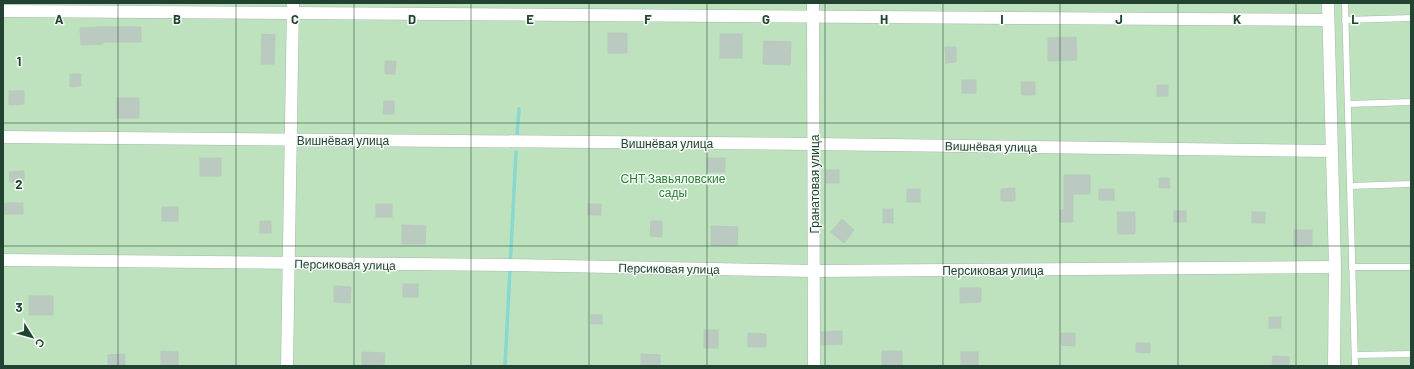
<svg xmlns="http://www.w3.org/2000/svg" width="1414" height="369" font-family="Barlow,sans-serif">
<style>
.green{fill:#bde2bd}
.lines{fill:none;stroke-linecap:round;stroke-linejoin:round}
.stream{stroke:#8ad8cf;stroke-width:3.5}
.building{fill:#bacac0;stroke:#b7cabd}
.service-casing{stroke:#a7b8ad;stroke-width:7}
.minor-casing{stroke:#a7b8ad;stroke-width:13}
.service{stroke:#fff;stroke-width:6}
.minor{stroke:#fff;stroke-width:12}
.grid{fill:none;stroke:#224331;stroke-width:1;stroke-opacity:0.55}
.labels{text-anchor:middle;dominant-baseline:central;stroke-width:3;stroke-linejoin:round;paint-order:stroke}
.street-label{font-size:12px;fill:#224331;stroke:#f6fbf7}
.park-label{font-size:12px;fill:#287e33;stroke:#f6fbf7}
.grid-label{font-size:13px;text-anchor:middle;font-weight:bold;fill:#224331;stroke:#f6fbf7;stroke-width:3;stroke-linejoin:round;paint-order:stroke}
</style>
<rect width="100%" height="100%" fill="#e5efe8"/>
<rect class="green" x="3" y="3" width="1408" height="363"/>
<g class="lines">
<g class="stream">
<polyline points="517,134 519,109"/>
<polyline points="505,366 516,152"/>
</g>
</g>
<g class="building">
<polygon points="102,27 141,27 141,42 103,42 103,44 81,45 80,28"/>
<rect x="608" y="33" width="19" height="20"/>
<polygon points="262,34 275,35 274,64 261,64"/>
<rect x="720" y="34" width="22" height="24"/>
<polygon points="1076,37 1077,60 1048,61 1048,38"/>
<polygon points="764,41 791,42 790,65 763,64"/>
<polygon points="945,47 956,47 956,62 946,63"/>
<polygon points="385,61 396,61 395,74 385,74"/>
<polygon points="70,74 81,74 81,86 70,87"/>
<rect x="962" y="80" width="14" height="13"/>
<polygon points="1021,82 1035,82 1035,95 1022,95"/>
<rect x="1157" y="85" width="11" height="11"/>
<polygon points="9,91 24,91 24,104 9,105"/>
<rect x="117" y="98" width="22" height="20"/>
<polygon points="384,101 394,101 394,114 383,114"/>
<rect x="200" y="158" width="21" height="18"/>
<rect x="707" y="158" width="18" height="14"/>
<rect x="826" y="170" width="13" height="13"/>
<polygon points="24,171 24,181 10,182 9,172"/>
<polygon points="1064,175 1090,175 1090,194 1073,194 1073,222 1060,222 1060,210 1064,210"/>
<polygon points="1159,178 1169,178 1170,188 1159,188"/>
<polygon points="1015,188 1015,201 1001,201 1001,189"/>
<rect x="907" y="189" width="13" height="13"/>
<rect x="1099" y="189" width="15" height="11"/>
<polygon points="3,203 23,203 23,214 4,214"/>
<rect x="376" y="204" width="16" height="13"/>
<rect x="588" y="204" width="13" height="11"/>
<rect x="162" y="207" width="16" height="14"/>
<rect x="883" y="209" width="10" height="14"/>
<rect x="1174" y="211" width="12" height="11"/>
<polygon points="1117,212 1135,212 1135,234 1118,234"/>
<rect x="1252" y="212" width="13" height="11"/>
<polygon points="842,219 854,230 844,243 831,232"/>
<rect x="260" y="221" width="11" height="12"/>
<polygon points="651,221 662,221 662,237 650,236"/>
<polygon points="402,225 426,226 425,244 402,244"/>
<polygon points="711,226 738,227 737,246 711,245"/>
<rect x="1294" y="230" width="18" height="16"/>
<rect x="403" y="284" width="15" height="13"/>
<polygon points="334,286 351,287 350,303 334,302"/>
<polygon points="960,288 981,288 981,302 960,303"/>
<rect x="29" y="296" width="24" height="19"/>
<rect x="591" y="315" width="11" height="9"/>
<rect x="1269" y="317" width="12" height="11"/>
<rect x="704" y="330" width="14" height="18"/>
<polygon points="842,331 842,344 821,345 821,332"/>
<polygon points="748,333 766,334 766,347 748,347"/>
<polygon points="1061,333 1075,333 1075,346 1061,345"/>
<polygon points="1136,343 1150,343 1150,353 1136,352"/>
<polygon points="161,351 178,352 178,366 161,366"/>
<rect x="882" y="351" width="20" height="15"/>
<polygon points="362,352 385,353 384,366 362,366"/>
<rect x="961" y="352" width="17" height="14"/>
<polygon points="125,354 125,366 108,366 108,355"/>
<polygon points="641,354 660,355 660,366 641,366"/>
<polygon points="1273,356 1289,357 1289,366 1272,366"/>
</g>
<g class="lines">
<defs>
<g id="service">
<polyline points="1345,3 1355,366"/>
<polyline points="1345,20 1411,18"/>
<polyline points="1348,104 1411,102"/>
<polyline points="1350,186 1411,184"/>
<polyline points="1352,267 1411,267"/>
<polyline points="1355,355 1411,354"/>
</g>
<g id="minor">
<polyline points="813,3 814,366"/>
<polyline points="1328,3 1335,267 1334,366"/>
<polyline points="3,11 1328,20"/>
<polyline points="3,137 814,144 1331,151"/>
<polyline points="3,260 511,265 814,271 1335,267"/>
<polyline points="287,366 293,3"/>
</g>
</defs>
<use href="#service" class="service-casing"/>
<use href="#minor" class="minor-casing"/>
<use href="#service" class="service"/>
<use href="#minor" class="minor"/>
</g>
<path class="grid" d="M 118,3 L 118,366M 236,3 L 236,366M 354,3 L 354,366M 471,3 L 471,366M 589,3 L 589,366M 707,3 L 707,366M 825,3 L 825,366M 943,3 L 943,366M 1060,3 L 1060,366M 1178,3 L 1178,366M 1296,3 L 1296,366M 3,123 L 1411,123M 3,246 L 1411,246"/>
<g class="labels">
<g class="street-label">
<text x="343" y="140">Вишнёвая улица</text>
<text x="667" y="143">Вишнёвая улица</text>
<text transform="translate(991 146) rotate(1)">Вишнёвая улица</text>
<text transform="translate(814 184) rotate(-90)">Гранатовая улица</text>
<text transform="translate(345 264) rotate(1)">Персиковая улица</text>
<text transform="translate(669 268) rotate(1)">Персиковая улица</text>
<text x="993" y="270">Персиковая улица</text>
</g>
<g class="park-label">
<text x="673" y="178">СНТ Завьяловские<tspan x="673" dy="14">сады</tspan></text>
</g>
</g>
<g class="grid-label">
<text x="59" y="24">A</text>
<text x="177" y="24">B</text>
<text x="295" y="24">C</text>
<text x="412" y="24">D</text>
<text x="530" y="24">E</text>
<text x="648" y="24">F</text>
<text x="766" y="24">G</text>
<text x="884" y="24">H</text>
<text x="1002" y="24">I</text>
<text x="1119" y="24">J</text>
<text x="1237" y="24">K</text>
<text x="1355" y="24">L</text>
<text x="19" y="66">1</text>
<text x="19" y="189">2</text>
<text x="19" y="312">3</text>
</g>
<rect width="1414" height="369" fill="none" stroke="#224331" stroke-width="8"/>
<g transform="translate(32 337) rotate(127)" stroke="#f6fbf7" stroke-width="3" paint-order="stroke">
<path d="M0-3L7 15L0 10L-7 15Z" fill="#224331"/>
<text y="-6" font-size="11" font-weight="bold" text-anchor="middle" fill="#224331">С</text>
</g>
</svg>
